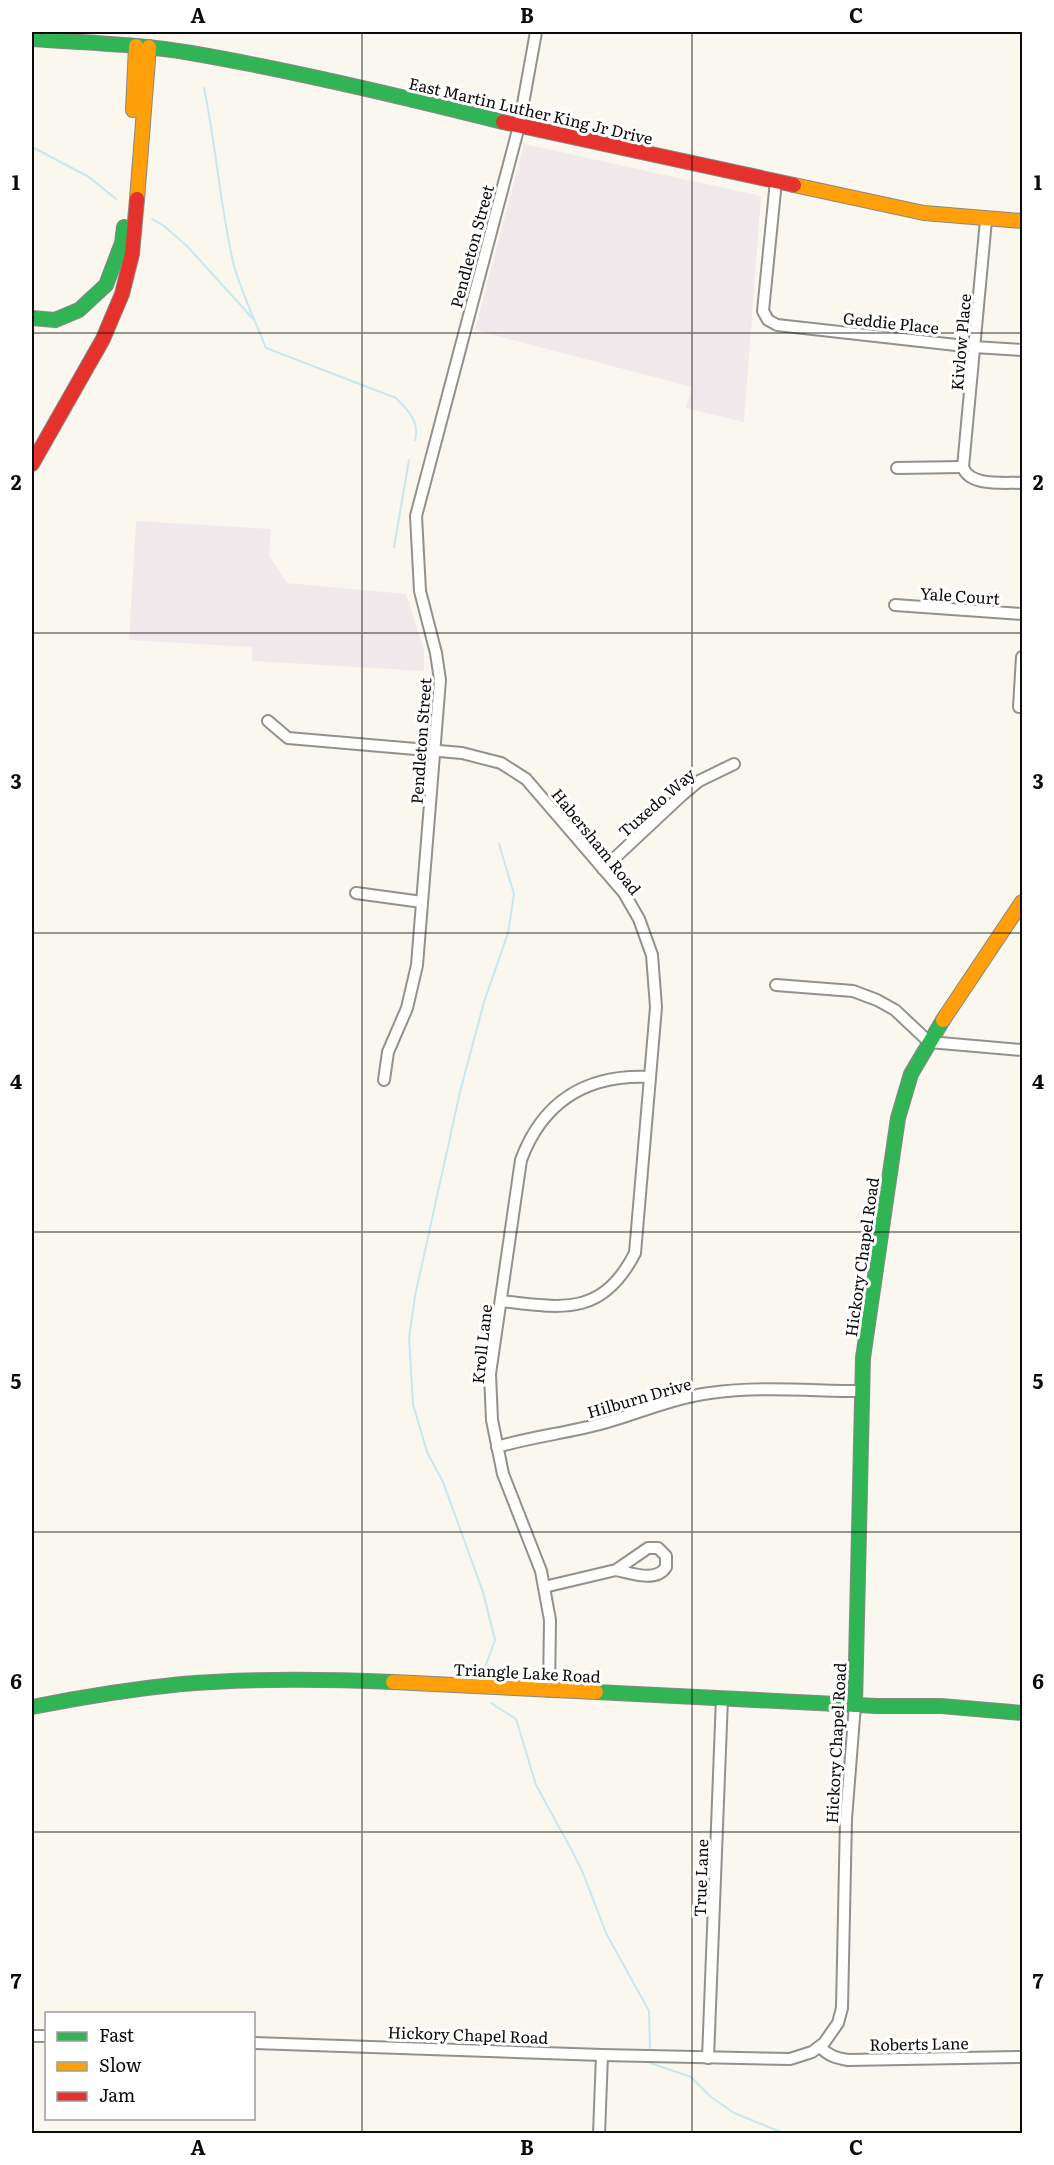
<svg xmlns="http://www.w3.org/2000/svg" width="1054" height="2165" font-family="Literata,serif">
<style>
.industrial{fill:#f0eaec}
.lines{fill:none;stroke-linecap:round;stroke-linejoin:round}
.stream{stroke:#c8e8f1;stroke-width:2}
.street-casing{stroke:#93918e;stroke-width:14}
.fast-casing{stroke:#898884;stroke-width:16}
.slow-casing{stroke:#898884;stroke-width:16}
.jam-casing{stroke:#898884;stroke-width:16}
.street{stroke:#fefefd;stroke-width:10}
.fast{stroke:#30b455;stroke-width:14}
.slow{stroke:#ff9f0a;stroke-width:14}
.jam{stroke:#e5322d;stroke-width:14}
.grid{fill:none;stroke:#0b0b0b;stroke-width:1.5;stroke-opacity:0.55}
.labels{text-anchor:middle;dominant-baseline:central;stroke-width:6;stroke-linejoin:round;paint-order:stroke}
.street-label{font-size:16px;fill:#0b0b0b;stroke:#fff}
.neatline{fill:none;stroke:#0b0b0b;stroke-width:2}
.grid-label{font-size:20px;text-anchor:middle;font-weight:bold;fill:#0b0b0b}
</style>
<rect width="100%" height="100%" fill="#faf7ef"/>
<g class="industrial">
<polygon points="524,144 761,196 744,422 686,408 692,387 475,330"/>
<polygon points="136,521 271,529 269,555 287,583 406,594 424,650 424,671 252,661 252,647 129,640"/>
</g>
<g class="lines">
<g class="stream">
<path d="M 204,88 C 216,146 220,204 233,262 C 241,292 255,320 266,348 L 396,398 C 408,410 420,422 415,440"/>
<polyline points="32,147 89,177 116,199"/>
<polyline points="152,219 164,226 187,246 254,320"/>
<polyline points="394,547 409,460"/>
<polyline points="485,1667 495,1640 483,1592 443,1482 427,1452 413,1404 409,1338 415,1296 460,1092 484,1002 508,933 514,894 499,844"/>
<polyline points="491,1703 516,1719 536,1785 570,1847 583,1873 606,1933 649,2011 650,2049"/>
<polyline points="650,2063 691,2077 711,2097 734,2113 786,2134"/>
</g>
<defs>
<g id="street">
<polyline points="776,181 763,311 768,320 777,325 974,347 1022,350"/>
<polyline points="963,467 986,220"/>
<path d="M 963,467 C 969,487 1005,482 1022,483"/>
<polyline points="897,468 963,467"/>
<polyline points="895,605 1022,614"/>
<polyline points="1019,707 1022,657"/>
<path d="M 268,721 L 288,738 L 462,753 L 501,763 L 526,779 L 624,893 L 639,919 L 652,955 L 656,1007 L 635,1253 C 602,1317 563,1308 501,1301"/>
<polyline points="603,869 680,797 699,781 734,764"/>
<polyline points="356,893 422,902"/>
<polyline points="776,985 853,991 877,1000 895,1010 929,1042 1022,1050"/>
<polyline points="384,1080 388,1052 407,1008 417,965 440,680 436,653 420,591 416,516 519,126 536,32"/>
<path d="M 497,1447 C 531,1437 566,1433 600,1424 C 637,1414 672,1398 710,1393 C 760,1386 812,1391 862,1391"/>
<path d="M 544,1587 L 616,1570 L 648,1548 L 658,1548 L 666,1556 L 666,1567 C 656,1583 631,1573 616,1570"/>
<path d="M 549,1691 L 550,1620 L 541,1571 L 503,1474 L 492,1420 L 490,1374 L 521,1160 C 543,1101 587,1074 650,1077"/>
<polyline points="32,2036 46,2036"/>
<polyline points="254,2043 602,2055 790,2059 812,2052 824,2043 838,2023 842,2008 846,1819 855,1705"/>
<path d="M 820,2047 C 829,2056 836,2058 848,2060 L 1022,2057"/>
<polyline points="708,2058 722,1698"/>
<polyline points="599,2134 602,2055"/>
</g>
<g id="fast">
<path d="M 32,39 C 85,43 139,44 191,53 C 296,71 400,96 503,122"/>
<polyline points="32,318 55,320 79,310 106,285 122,243 124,227"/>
<polyline points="596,1692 877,1706 941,1706 1022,1713"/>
<polyline points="855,1705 863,1358 898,1118 911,1074 943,1020"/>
<path d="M 32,1707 C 82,1697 132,1689 182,1684 C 252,1678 323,1679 393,1682"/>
</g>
<g id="slow">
<polyline points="133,110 136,46"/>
<polyline points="794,185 924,213 1022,221"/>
<polyline points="137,199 149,47"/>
<polyline points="943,1020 1022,902"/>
<polyline points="393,1682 596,1692"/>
</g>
<g id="jam">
<polyline points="503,122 794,185"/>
<polyline points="32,464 103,339 122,294 132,254 137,199"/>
</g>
</defs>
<use href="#street" class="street-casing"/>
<use href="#fast" class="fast-casing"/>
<use href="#slow" class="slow-casing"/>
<use href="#jam" class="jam-casing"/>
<use href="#street" class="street"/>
<use href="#fast" class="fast"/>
<use href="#slow" class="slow"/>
<use href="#jam" class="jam"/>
</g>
<path class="grid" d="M 362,32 L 362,2134M 692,32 L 692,2134M 32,333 L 1022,333M 32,633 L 1022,633M 32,933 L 1022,933M 32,1232 L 1022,1232M 32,1532 L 1022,1532M 32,1832 L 1022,1832"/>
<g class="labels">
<g class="street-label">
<text transform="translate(531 110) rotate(13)">East Martin Luther King Jr Drive</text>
<text transform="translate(471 246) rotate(-75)">Pendleton Street</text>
<text transform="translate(891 322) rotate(6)">Geddie Place</text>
<text transform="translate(960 342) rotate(-85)">Kivlow Place</text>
<text transform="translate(960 595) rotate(4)">Yale Court</text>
<text transform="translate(420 741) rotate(-86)">Pendleton Street</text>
<text transform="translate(656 802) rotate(-41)">Tuxedo Way</text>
<text transform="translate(597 841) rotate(51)">Habersham Road</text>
<text transform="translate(861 1257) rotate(-82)">Hickory Chapel Road</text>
<text transform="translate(481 1344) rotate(-84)">Kroll Lane</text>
<text transform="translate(639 1397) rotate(-16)">Hilburn Drive</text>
<text transform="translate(527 1672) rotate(3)">Triangle Lake Road</text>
<text transform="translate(835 1743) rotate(-87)">Hickory Chapel Road</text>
<text transform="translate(700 1878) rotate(-88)">True Lane</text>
<text transform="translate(468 2034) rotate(2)">Hickory Chapel Road</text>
<text transform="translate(919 2043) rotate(-1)">Roberts Lane</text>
</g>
</g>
<rect width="1054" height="2165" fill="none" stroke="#ffffff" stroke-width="66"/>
<rect x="45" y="2012" width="210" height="108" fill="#ffffff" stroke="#9d9d9d" stroke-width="1.5"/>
<rect x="57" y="2032" width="30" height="9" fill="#30b455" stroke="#9d9d9d" stroke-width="1.5"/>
<text x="99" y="2042" font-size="18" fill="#0b0b0b">Fast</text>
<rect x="57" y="2062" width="30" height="9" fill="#ff9f0a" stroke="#9d9d9d" stroke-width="1.5"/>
<text x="99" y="2072" font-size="18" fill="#0b0b0b">Slow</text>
<rect x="57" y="2092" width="30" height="9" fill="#e5322d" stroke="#9d9d9d" stroke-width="1.5"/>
<text x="99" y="2102" font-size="18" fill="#0b0b0b">Jam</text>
<rect x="33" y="33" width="988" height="2099" class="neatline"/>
<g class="grid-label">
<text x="198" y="23">A</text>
<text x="527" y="23">B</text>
<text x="856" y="23">C</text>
<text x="16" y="190">1</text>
<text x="1038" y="190">1</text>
<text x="16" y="490">2</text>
<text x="1038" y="490">2</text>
<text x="16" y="789">3</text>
<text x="1038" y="789">3</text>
<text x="16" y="1089">4</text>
<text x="1038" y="1089">4</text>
<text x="16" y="1389">5</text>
<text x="1038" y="1389">5</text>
<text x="16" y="1689">6</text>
<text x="1038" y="1689">6</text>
<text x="16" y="1989">7</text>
<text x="1038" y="1989">7</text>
<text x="198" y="2155">A</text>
<text x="527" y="2155">B</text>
<text x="856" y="2155">C</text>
</g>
</svg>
